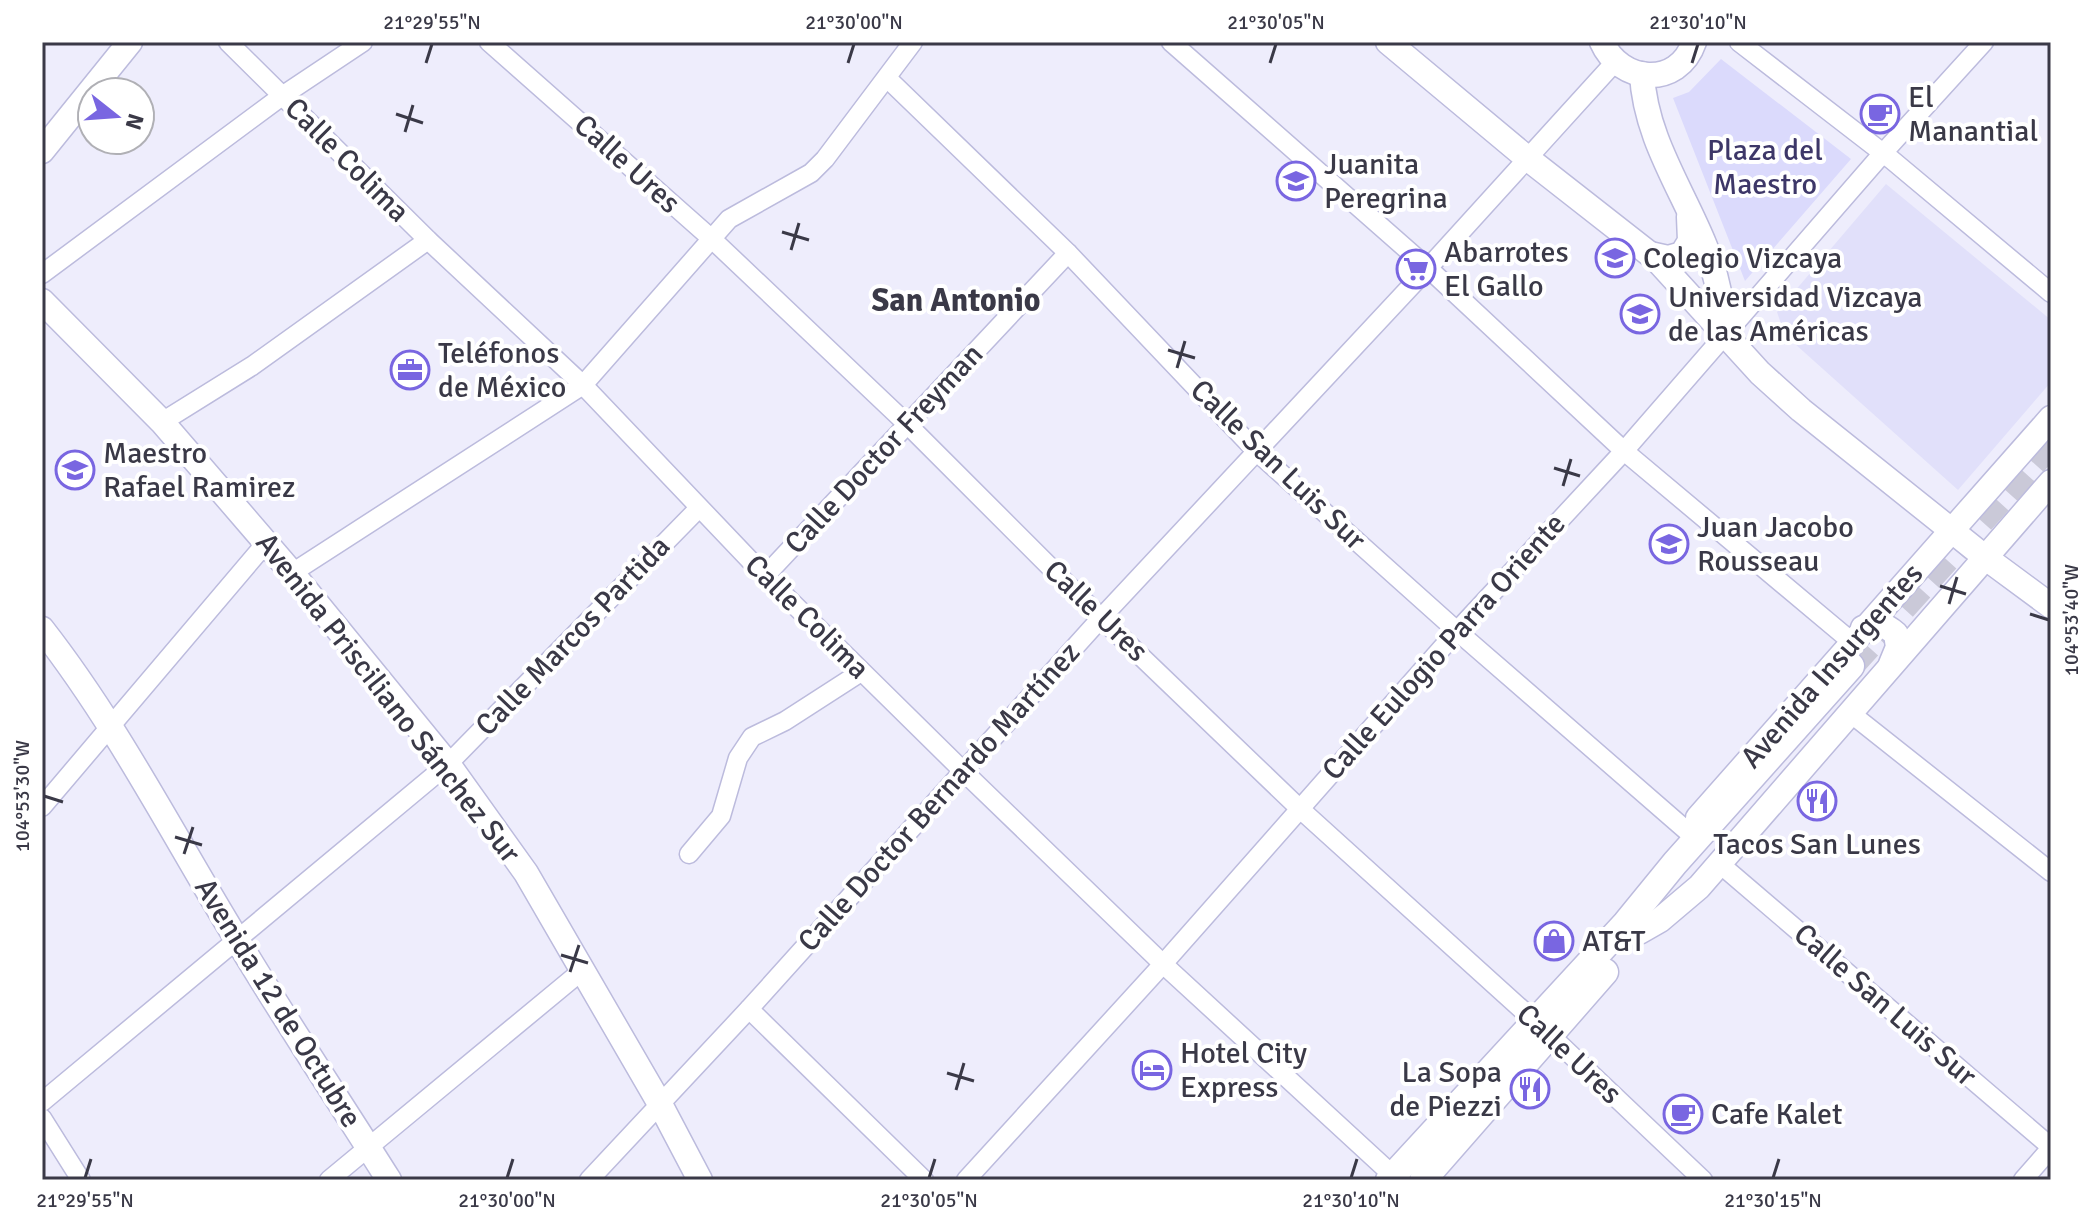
<svg xmlns="http://www.w3.org/2000/svg" width="2093" height="1222" font-family="Signika,sans-serif">
<style>
.built{fill:#e1e0fa}
.green{fill:#dbdafc}
.lines{fill:none;stroke-linecap:round;stroke-linejoin:round}
.highway-tunnel{stroke:#cac9d8;stroke-width:26;stroke-dasharray:26 13;stroke-linecap:butt}
.minor-casing{stroke:#bcbbdd;stroke-width:21}
.major-casing{stroke:#bcbbdd;stroke-width:27}
.highway-casing{stroke:#bcbbdd;stroke-width:29}
.minor{stroke:#fff;stroke-width:18}
.major{stroke:#fff;stroke-width:24}
.highway{stroke:#fff;stroke-width:26}
.ticks{fill:none;stroke:#3a3947;stroke-width:3}
.labels{text-anchor:middle;dominant-baseline:central;stroke-width:8;stroke-linejoin:round;paint-order:stroke}
.poi-label{font-size:30px;fill:#3a3947;stroke:#fff;text-anchor:start}
.park-label{font-size:30px;fill:#3d3768;stroke:#fff}
.street-label{font-size:30px;fill:#3a3947;stroke:#fff}
.neighbourhood-label{font-size:32px;font-weight:bold;fill:#3a3947;stroke:#fff}
.neatline{fill:none;stroke:#3a3947;stroke-width:3}
.ticks-label{font-size:20px;text-anchor:middle;fill:#3a3947}
</style>
<rect width="100%" height="100%" fill="#eeedfc"/>
<polygon class="built" points="1886,184 2051,320 2051,382 1958,490 1785,335 1777,312"/>
<polygon class="green" points="1721,59 1851,159 1745,281 1673,98 1689,92"/>
<g class="lines">
<polyline class="highway-tunnel" points="1851,666 2051,444"/>
<defs>
<g id="minor">
<polyline points="228,42 428,240 583,385 765,576 962,770 1163,964 1398,1180"/>
<polyline points="489,42 713,240 908,425 1101,618 1299,808 1550,1035 1703,1180"/>
<polyline points="1171,42 1428,268 1624,451 1852,642"/>
<polyline points="1739,42 1892,160 2051,293"/>
<polyline points="888,79 1068,253 1257,452 1457,631 1687,831"/>
<polyline points="42,274 282,96 363,42"/>
<polyline points="162,422 252,366 428,240"/>
<polyline points="292,573 583,385 729,219 811,173 825,159 913,42"/>
<polyline points="765,576 1068,253"/>
<polyline points="1849,712 2051,872"/>
<polyline points="42,807 266,543"/>
<polyline points="689,854 721,816 738,758 752,737 785,721 861,672"/>
<polyline points="1720,864 2051,1147"/>
<polyline points="749,1009 924,1180"/>
<polyline points="42,1102 448,764 699,508"/>
<polyline points="42,1118 81,1180"/>
<polyline points="329,1180 584,969"/>
<polyline points="589,1180 749,1009 1101,618 1428,268 1615,62"/>
<polyline points="966,1180 1163,964 1457,631 1624,451 1883,153 1984,42"/>
<polyline points="2023,1180 2051,1148"/>
</g>
<g id="major">
<polyline points="1388,42 1527,158 1656,259 1760,373 1801,410 1986,558 2051,606"/>
<path d="M 1602,42 C 1620,83 1678,89 1694,42"/>
<path d="M 1642,74 C 1645,137 1682,189 1705,246 C 1717,275 1723,304 1725,335"/>
<polyline points="42,151 130,42"/>
<polyline points="1650,254 1668,258 1682,254 1690,241 1689,217"/>
<polyline points="42,301 162,422 292,573 448,764 526,873 660,1104 700,1180"/>
<path d="M 1863,628 C 1877,622 1885,624 1896,634 L 1898,647 L 1891,664"/>
<path d="M 42,629 C 117,725 173,835 236,938 C 285,1020 338,1099 389,1180"/>
<polyline points="1698,818 2051,418"/>
<polyline points="1639,932 1660,920 1699,887 2051,482"/>
</g>
<g id="highway">
<polyline points="1389,1180 1626,923 1675,863 1851,666"/>
<polyline points="1423,1180 1605,972"/>
</g>
</defs>
<use href="#minor" class="minor-casing"/>
<use href="#major" class="major-casing"/>
<use href="#highway" class="highway-casing"/>
<use href="#minor" class="minor"/>
<use href="#major" class="major"/>
<use href="#highway" class="highway"/>
</g>
<path class="ticks" d="M 426,63 L 432,44M 848,63 L 854,44M 1270,63 L 1276,44M 1692,63 L 1698,44M 396,114 L 423,123M 405,132 L 413,105M 782,232 L 809,240M 791,250 L 799,223M 1168,350 L 1195,358M 1177,368 L 1185,341M 1554,468 L 1580,476M 1563,486 L 1571,459M 1940,586 L 1966,594M 1949,604 L 1957,577M 2030,614 L 2049,620M 44,796 L 63,802M 175,837 L 202,845M 184,854 L 193,827M 561,955 L 588,963M 570,972 L 579,945M 947,1073 L 974,1081M 956,1090 L 964,1063M 85,1178 L 91,1159M 507,1178 L 513,1159M 929,1178 L 935,1159M 1351,1178 L 1357,1159M 1773,1178 L 1779,1159"/>
<defs>
<symbol id="cafe-ring" viewBox="-11 -11 22 22"><circle r="9.5" fill="#fff" stroke="#7966e1" stroke-width="1.5"/><path d="M-5.5-4.5H6V0H3Q3 3.5 0 3.5H-2.5Q-5.5 3.5-5.5 0ZM3-3.2v2h1.7v-2ZM-6 4.5H4V6H-6Z" fill="#7966e1"/></symbol>
<symbol id="school-ring" viewBox="-11 -11 22 22"><circle r="9.5" fill="#fff" stroke="#7966e1" stroke-width="1.5"/><path d="M0-5L7-2L0 1L-7-2ZM-4 1L0 2.5L4 1V4Q0 6-4 4Z" fill="#7966e1"/></symbol>
<symbol id="supermarket-ring" viewBox="-11 -11 22 22"><circle r="9.5" fill="#fff" stroke="#7966e1" stroke-width="1.5"/><path d="M-6-5.5h2.5l.6 2H6L4.5 2H-2.5L-4.4-4H-6ZM-1.5 3.2a1.3 1.3 0 1 0 .1 0ZM3 3.2a1.3 1.3 0 1 0 .1 0Z" fill="#7966e1"/></symbol>
<symbol id="university-ring" viewBox="-11 -11 22 22"><circle r="9.5" fill="#fff" stroke="#7966e1" stroke-width="1.5"/><path d="M0-5L7-2L0 1L-7-2ZM-4 1L0 2.5L4 1V4Q0 6-4 4Z" fill="#7966e1"/></symbol>
<symbol id="office-ring" viewBox="-11 -11 22 22"><circle r="9.5" fill="#fff" stroke="#7966e1" stroke-width="1.5"/><path d="M-6-3h4V-5.5h4V-3h4V5H-6ZM-1-4.5V-3h2v-1.5ZM-6 0V1H6V0Z" fill="#7966e1"/></symbol>
<symbol id="restaurant-ring" viewBox="-11 -11 22 22"><circle r="9.5" fill="#fff" stroke="#7966e1" stroke-width="1.5"/><path d="M-5-6h1v4h1v-4h1v4h1v-4h1v5L-1.5 .5V6h-2V.5L-5-1ZM5-6V6H3V1.5H1.5Q1.5-4 5-6Z" fill="#7966e1"/></symbol>
<symbol id="shop-ring" viewBox="-11 -11 22 22"><circle r="9.5" fill="#fff" stroke="#7966e1" stroke-width="1.5"/><path d="M-5-2.5h2.3a2.7 3.5 0 0 1 5.4 0H5L5.5 6h-11ZM-1.5-2.5h3a1.5 2.3 0 0 0-3 0Z" fill="#7966e1"/></symbol>
<symbol id="hotel-ring" viewBox="-11 -11 22 22"><circle r="9.5" fill="#fff" stroke="#7966e1" stroke-width="1.5"/><path d="M-6-4.5h1.5V1H6V5H4.5V3h-9V5H-6ZM-4 0a1.8 1.8 0 1 1 3.6 0ZM.5 0V-2.5h3Q6-2.5 6 0Z" fill="#7966e1"/></symbol>
</defs>
<g fill-rule="evenodd">
<use href="#cafe-ring" x="1858" y="92" width="44" height="44"/>
<use href="#school-ring" x="1274" y="159" width="44" height="44"/>
<use href="#school-ring" x="1593" y="236" width="44" height="44"/>
<use href="#supermarket-ring" x="1394" y="247" width="44" height="44"/>
<use href="#university-ring" x="1618" y="292" width="44" height="44"/>
<use href="#office-ring" x="388" y="348" width="44" height="44"/>
<use href="#school-ring" x="53" y="448" width="44" height="44"/>
<use href="#school-ring" x="1647" y="522" width="44" height="44"/>
<use href="#restaurant-ring" x="1795" y="779" width="44" height="44"/>
<use href="#shop-ring" x="1532" y="919" width="44" height="44"/>
<use href="#hotel-ring" x="1130" y="1048" width="44" height="44"/>
<use href="#restaurant-ring" x="1508" y="1067" width="44" height="44"/>
<use href="#cafe-ring" x="1661" y="1092" width="44" height="44"/>
</g>
<g class="labels">
<g class="poi-label">
<text x="1908" y="97">El<tspan x="1908" dy="34">Manantial</tspan></text>
<text x="1324" y="164">Juanita<tspan x="1324" dy="34">Peregrina</tspan></text>
<text x="1444" y="252">Abarrotes<tspan x="1444" dy="34">El Gallo</tspan></text>
<text x="1643" y="258">Colegio Vizcaya</text>
<text x="1668" y="297">Universidad Vizcaya<tspan x="1668" dy="34">de las Américas</tspan></text>
<text x="438" y="353">Teléfonos<tspan x="438" dy="34">de México</tspan></text>
<text x="103" y="453">Maestro<tspan x="103" dy="34">Rafael Ramirez</tspan></text>
<text x="1697" y="527">Juan Jacobo<tspan x="1697" dy="34">Rousseau</tspan></text>
<text x="1817" y="844" text-anchor="middle">Tacos San Lunes</text>
<text x="1582" y="941">AT&amp;T</text>
<text x="1180" y="1053">Hotel City<tspan x="1180" dy="34">Express</tspan></text>
<text x="1502" y="1072" text-anchor="end">La Sopa<tspan x="1502" dy="34">de Piezzi</tspan></text>
<text x="1711" y="1114">Cafe Kalet</text>
</g>
<g class="park-label">
<text x="1765" y="150">Plaza del<tspan x="1765" dy="34">Maestro</tspan></text>
</g>
<g class="street-label">
<text transform="translate(347 160) rotate(45)">Calle Colima</text>
<text transform="translate(627 164) rotate(42)">Calle Ures</text>
<text transform="translate(884 449) rotate(-47)">Calle Doctor Freyman</text>
<text transform="translate(1278 465) rotate(44)">Calle San Luis Sur</text>
<text transform="translate(1096 611) rotate(44)">Calle Ures</text>
<text transform="translate(807 617) rotate(45)">Calle Colima</text>
<text transform="translate(573 636) rotate(-46)">Calle Marcos Partida</text>
<text transform="translate(1444 647) rotate(-48)">Calle Eulogio Parra Oriente</text>
<text transform="translate(1832 666) rotate(-49)">Avenida Insurgentes</text>
<text transform="translate(388 698) rotate(52)">Avenida Prisciliano Sánchez Sur</text>
<text transform="translate(939 797) rotate(-48)">Calle Doctor Bernardo Martínez</text>
<text transform="translate(278 1003) rotate(58)">Avenida 12 de Octubre</text>
<text transform="translate(1885 1005) rotate(41)">Calle San Luis Sur</text>
<text transform="translate(1569 1054) rotate(43)">Calle Ures</text>
</g>
<g class="neighbourhood-label">
<text x="956" y="300">San Antonio</text>
</g>
</g>
<rect width="2093" height="1222" fill="none" stroke="#ffffff" stroke-width="88"/>
<g transform="translate(116 116) rotate(107)"><circle r="38" fill="#ffffff" stroke="#b0b0b5" stroke-width="2"/>
<path d="M0-6L14 30L0 20L-14 30Z" fill="#7966e1"/>
<text y="-12" font-size="22" font-weight="bold" text-anchor="middle" fill="#3a3947">N</text>
</g>
<rect x="44" y="44" width="2005" height="1134" class="neatline"/>
<g class="ticks-label">
<text x="432" y="29">21°29'55"N</text>
<text x="854" y="29">21°30'00"N</text>
<text x="1276" y="29">21°30'05"N</text>
<text x="1698" y="29">21°30'10"N</text>
<text transform="translate(2071 620) rotate(-90)" y="7">104°53'40"W</text>
<text transform="translate(22 796) rotate(-90)" y="7">104°53'30"W</text>
<text x="85" y="1207">21°29'55"N</text>
<text x="507" y="1207">21°30'00"N</text>
<text x="929" y="1207">21°30'05"N</text>
<text x="1351" y="1207">21°30'10"N</text>
<text x="1773" y="1207">21°30'15"N</text>
</g>
</svg>
